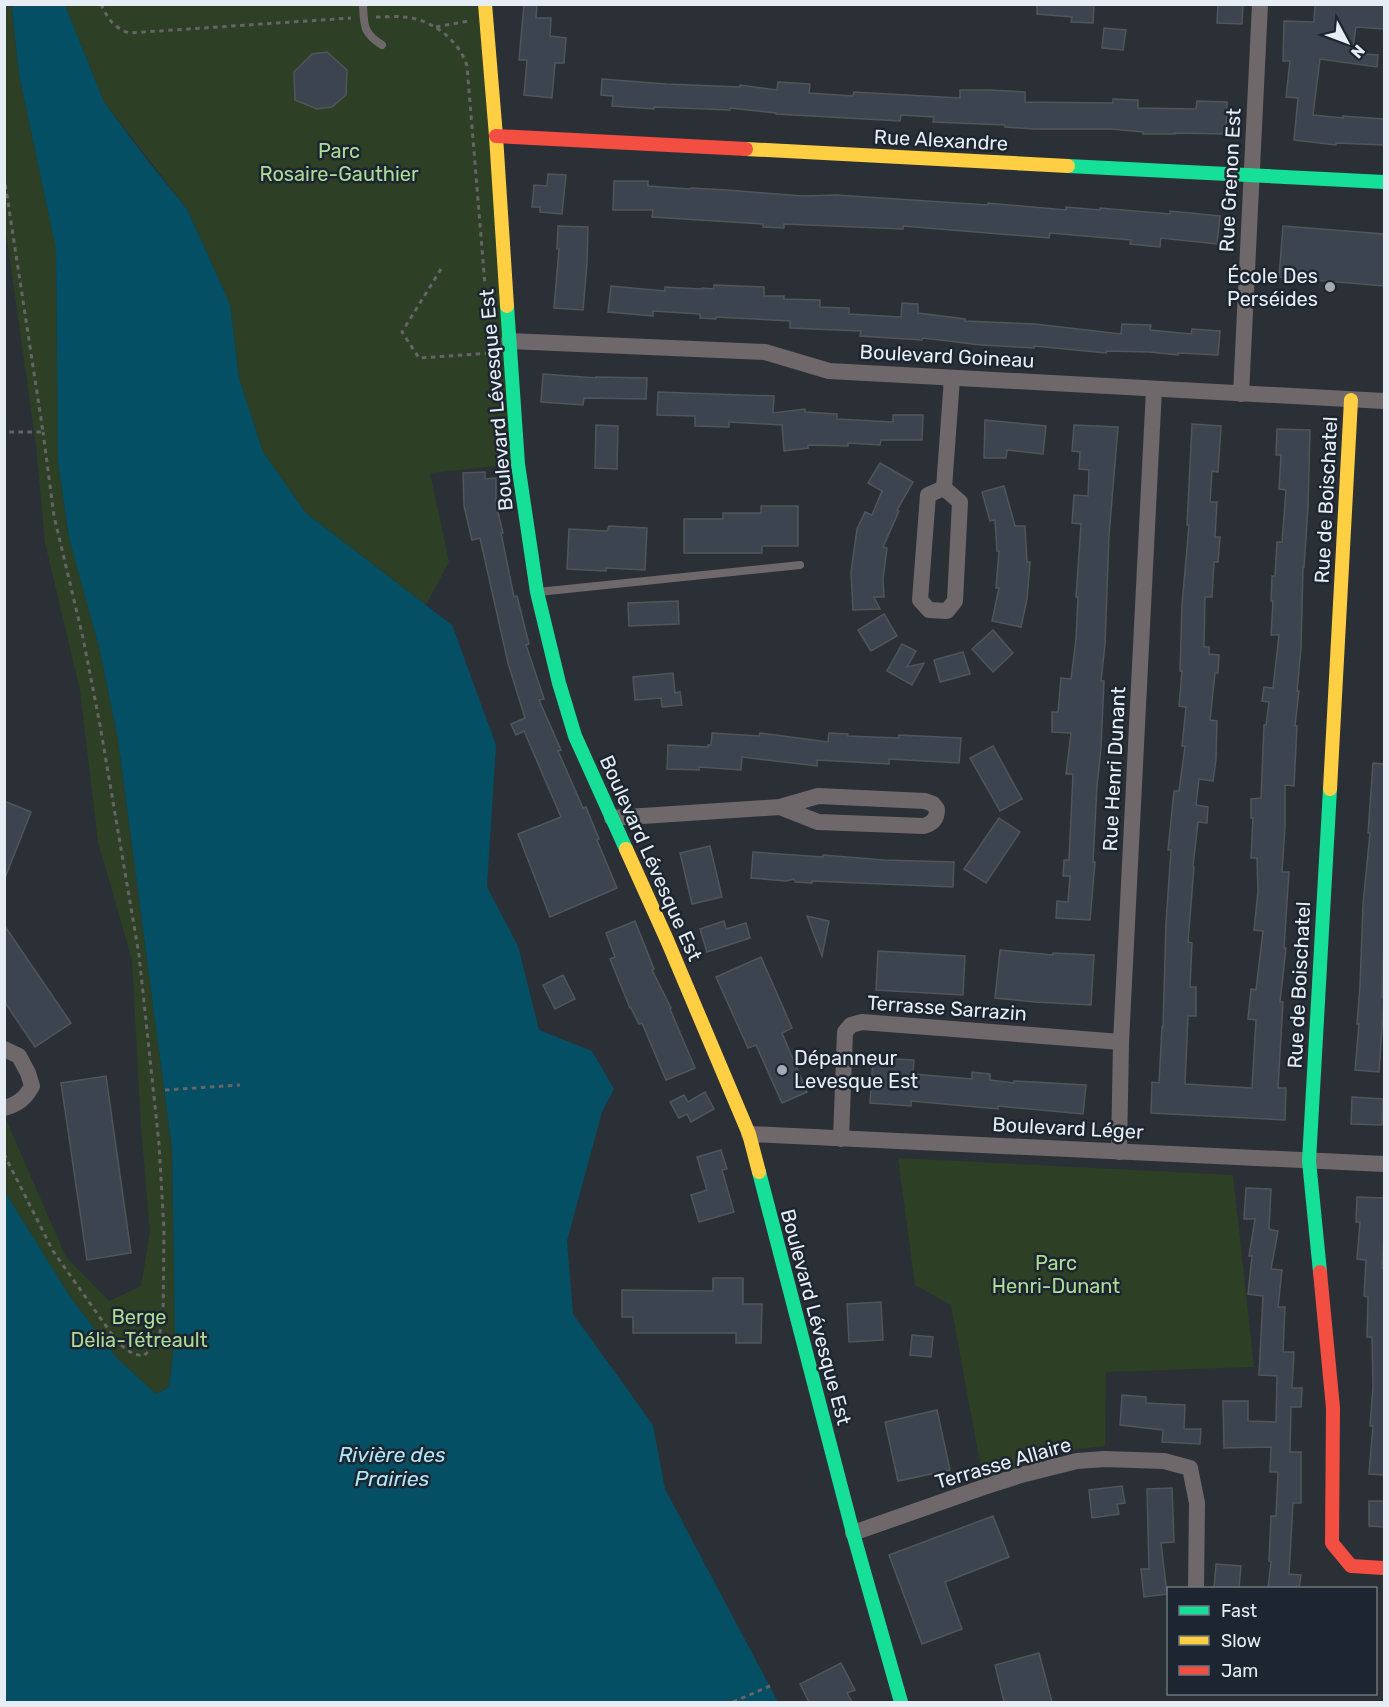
<svg xmlns="http://www.w3.org/2000/svg" width="1389" height="1707" font-family="Rubik,sans-serif">
<style>
.green{fill:#2d3f25}
.water{fill:#044f63}
.building{fill:#3c454f;stroke:#51555b;stroke-width:1.5}
.lines{fill:none;stroke-linecap:round;stroke-linejoin:round}
.path{stroke:#666466;stroke-width:3;stroke-dasharray:4.5 4.5;stroke-linecap:butt}
.lane{stroke:#6e686a;stroke-width:8}
.street{stroke:#6e686a;stroke-width:16}
.fast{stroke:#16e098;stroke-width:14}
.slow{stroke:#ffcf43;stroke-width:14}
.jam{stroke:#f24e42;stroke-width:14}
.poi-dot{fill:#a5abb2;stroke:#1d2630;stroke-width:2}
.labels{text-anchor:middle;dominant-baseline:central;stroke-width:5;stroke-linejoin:round;paint-order:stroke}
.street-label{font-size:20px;fill:#e6edf4;stroke:#1d2630}
.park-label{font-size:20px;fill:#addc95;stroke:#1d2630}
.poi-label{font-size:20px;fill:#e6edf4;stroke:#1d2630;text-anchor:end}
.water-label{font-size:21px;font-style:italic;fill:#aee6fa;stroke:#1d2630}
</style>
<rect width="100%" height="100%" fill="#2b3036"/>
<g class="green">
<polygon points="13,4 12,10 19,74 56,250 58,462 68,533 100,651 118,740 172,1149 175,1337 169,1387 156,1394 116,1357 71,1298 5,1192 4,1115 66,1257 109,1301 141,1286 150,1232 141,1127 132,960 98,842 80,690 45,543 36,445 5,225 4,5"/>
<polygon points="65,5 487,5 518,464 430,473 449,562 426,605 306,513 263,452 239,378 230,304 187,209 104,102"/>
<polygon points="898,1158 1233,1175 1254,1367 1106,1372 1105,1446 1067,1450 983,1479 951,1305 915,1285"/>
</g>
<polygon class="water" points="13,5 65,5 104,102 148,161 187,209 230,304 239,378 263,452 306,513 452,625 496,745 487,887 518,946 539,1030 592,1051 614,1089 602,1112 567,1241 573,1314 653,1425 665,1489 778,1702 5,1702 5,1192 71,1298 116,1357 156,1394 169,1387 175,1337 172,1149 118,740 100,651 69,538 58,462 56,250 19,74 12,9"/>
<g class="building">
<polygon points="524,4 537,4 536,18 551,18 550,36 566,38 564,63 555,63 552,98 524,95 527,60 519,60"/>
<polygon points="1037,4 1094,4 1093,23 1071,22 1072,17 1037,14"/>
<polygon points="1218,4 1243,4 1242,24 1217,23"/>
<polygon points="1315,4 1384,4 1384,29 1356,27 1352,53 1378,55 1377,67 1320,59 1313,115 1343,118 1343,116 1384,119 1384,145 1336,143 1336,145 1294,140 1298,98 1286,97 1290,61 1283,61 1284,21 1314,22"/>
<polygon points="1104,28 1126,30 1123,50 1102,48"/>
<polygon points="327,52 347,70 346,95 332,107 317,109 295,100 294,72 312,54"/>
<polygon points="602,79 666,84 740,87 740,85 777,90 778,82 810,84 809,93 853,96 854,92 960,98 960,90 990,90 1025,92 1025,102 1113,103 1113,99 1138,100 1138,108 1196,109 1197,101 1227,102 1226,134 1175,133 1175,134 1143,134 1143,132 1111,129 1034,129 1005,127 1005,125 933,122 934,117 901,115 900,121 776,114 776,113 730,108 730,110 654,107 654,109 612,106 613,96 601,95"/>
<polygon points="548,174 566,175 562,214 540,212 540,207 532,207 534,185 547,186"/>
<polygon points="614,181 648,181 648,186 690,189 691,188 727,190 803,196 836,195 988,205 988,203 1066,210 1066,207 1100,210 1100,208 1170,214 1170,211 1220,216 1217,244 1161,238 1160,247 1130,244 1131,240 1050,233 1049,238 903,226 903,229 784,224 784,228 763,227 763,224 652,217 653,210 613,210"/>
<polygon points="558,226 588,227 587,263 583,310 554,308 559,249 557,249"/>
<polygon points="1283,226 1384,234 1384,286 1279,277"/>
<polygon points="714,285 764,287 764,296 784,296 784,299 820,300 820,307 849,308 849,314 901,317 902,303 918,304 918,313 965,319 965,321 1035,324 1121,334 1122,324 1151,325 1150,330 1191,334 1192,329 1220,331 1218,355 1178,353 1178,355 1149,352 1107,351 1106,353 1034,346 1034,348 981,345 923,338 922,340 860,336 861,331 790,328 790,321 716,317 716,319 700,318 700,314 653,311 653,316 608,312 611,286 665,291 665,287 702,289 702,288 714,289"/>
<polygon points="543,374 596,378 596,377 647,378 646,399 584,398 583,405 541,402"/>
<polygon points="658,392 774,396 773,413 805,409 805,412 837,414 837,419 893,422 893,415 923,415 922,440 881,440 880,445 848,443 848,446 808,445 808,448 784,451 782,425 729,422 729,427 695,426 695,416 657,415"/>
<polygon points="985,420 1046,426 1043,454 1007,450 1006,458 984,458"/>
<polygon points="1192,424 1221,426 1218,472 1212,471 1210,502 1217,502 1215,537 1220,537 1218,562 1214,562 1212,597 1205,597 1204,647 1209,647 1209,654 1219,655 1218,673 1215,673 1210,720 1217,721 1216,760 1213,781 1199,779 1196,805 1208,807 1207,823 1198,822 1193,866 1194,867 1188,942 1192,943 1190,987 1196,987 1196,1016 1188,1016 1185,1084 1252,1088 1256,1020 1248,1019 1251,989 1256,990 1263,931 1254,930 1258,891 1257,858 1251,858 1253,818 1251,818 1251,799 1261,798 1264,725 1266,725 1269,702 1262,701 1264,687 1273,688 1279,635 1271,635 1273,601 1271,601 1272,576 1275,576 1277,542 1282,542 1286,490 1279,489 1281,455 1276,455 1277,429 1310,430 1308,508 1304,567 1303,567 1301,648 1297,691 1299,691 1295,726 1297,726 1294,786 1285,785 1285,826 1282,872 1289,872 1284,948 1286,948 1280,1002 1283,1002 1278,1088 1286,1088 1285,1120 1151,1113 1152,1082 1159,1083 1162,1027 1163,1027 1166,923 1171,850 1168,850 1174,791 1179,791 1185,746 1182,746 1186,707 1179,706 1182,671 1180,671 1182,605 1189,525 1187,525"/>
<polygon points="596,425 618,426 617,469 595,468"/>
<polygon points="1074,425 1118,427 1109,535 1105,644 1101,681 1104,681 1101,748 1097,786 1093,862 1095,862 1090,920 1056,918 1057,901 1068,902 1070,876 1063,876 1064,860 1069,860 1073,774 1066,774 1071,733 1052,732 1052,712 1058,712 1061,678 1071,679 1076,639 1078,597 1076,597 1081,524 1072,523 1074,495 1088,496 1089,470 1079,469 1080,452 1072,451"/>
<polygon points="880,463 913,482 897,510 899,511 883,547 887,548 883,579 884,597 874,597 880,609 853,610 851,572 857,529 865,512 872,515 882,491 868,483"/>
<polygon points="485,472 485,479 496,478 496,504 503,533 501,533 514,597 517,596 529,644 526,645 544,699 539,700 561,750 558,751 583,808 586,807 599,839 597,840 617,888 550,917 518,834 561,817 524,731 516,735 511,724 525,718 508,663 480,538 472,540 464,506 463,473"/>
<polygon points="1004,486 1015,526 1025,526 1027,562 1030,562 1027,599 1021,627 992,621 999,588 996,588 999,551 997,551 995,520 990,521 982,492"/>
<polygon points="761,506 798,506 798,546 762,546 762,553 684,553 684,519 723,519 723,513 761,513"/>
<polygon points="609,526 647,528 645,570 606,568 606,571 567,569 569,529 607,531"/>
<polygon points="678,601 679,624 629,626 628,603"/>
<polygon points="884,614 897,636 871,651 858,630"/>
<polygon points="993,630 1013,653 993,672 972,649"/>
<polygon points="902,644 916,651 907,667 924,663 912,685 887,671"/>
<polygon points="963,652 970,674 940,682 934,660"/>
<polygon points="673,673 675,693 680,692 682,705 662,707 661,698 635,700 633,677"/>
<polygon points="712,733 759,736 760,733 828,742 829,733 848,734 848,736 899,738 899,735 961,738 959,763 889,759 889,764 817,760 817,766 742,757 741,770 699,767 699,770 667,769 668,745 708,747 708,745 711,745"/>
<polygon points="993,746 1022,799 1000,811 970,758"/>
<polygon points="1373,763 1384,764 1384,940 1382,997 1384,997 1384,999 1379,1072 1355,1070 1359,1024 1357,1024 1360,986 1363,904 1370,833 1368,833"/>
<polygon points="4,801 31,812 5,878 4,877"/>
<polygon points="999,818 1020,832 986,883 964,869"/>
<polygon points="710,846 722,897 692,904 680,853"/>
<polygon points="753,852 823,857 823,855 884,860 954,862 953,887 812,881 812,883 795,882 794,879 786,881 751,878"/>
<polygon points="807,916 829,921 822,956"/>
<polygon points="635,921 654,969 652,970 671,1008 670,1009 695,1068 666,1080 642,1023 639,1024 631,1008 630,1008 610,959 615,957 606,933"/>
<polygon points="724,921 726,929 746,923 750,938 707,952 700,929"/>
<polygon points="4,925 71,1023 35,1047 4,1001"/>
<polygon points="1000,950 1053,955 1053,953 1094,955 1091,1005 1035,1002 995,998"/>
<polygon points="878,951 965,956 963,995 876,990"/>
<polygon points="761,957 792,1028 782,1033 807,1092 782,1103 756,1045 748,1048 716,977"/>
<polygon points="563,975 575,999 555,1009 543,985"/>
<polygon points="873,1058 914,1060 913,1074 972,1079 972,1072 990,1074 990,1080 1014,1083 1014,1081 1086,1085 1083,1114 998,1106 998,1109 911,1101 911,1106 870,1103"/>
<polygon points="106,1076 131,1253 87,1260 61,1083"/>
<polygon points="705,1092 714,1109 691,1122 687,1114 679,1118 670,1102 684,1095 688,1102"/>
<polygon points="1352,1097 1383,1099 1382,1125 1351,1124"/>
<polygon points="721,1150 727,1169 722,1170 734,1212 699,1222 691,1195 707,1190 697,1157"/>
<polygon points="1246,1188 1271,1189 1269,1229 1278,1231 1271,1269 1282,1270 1278,1307 1285,1307 1283,1352 1294,1352 1292,1388 1302,1388 1301,1407 1291,1407 1290,1452 1301,1452 1301,1503 1293,1503 1289,1574 1301,1575 1299,1588 1268,1588 1271,1562 1269,1561 1271,1516 1276,1516 1278,1472 1270,1472 1271,1447 1224,1448 1223,1401 1248,1401 1248,1421 1276,1422 1277,1376 1259,1375 1263,1296 1248,1294 1252,1256 1249,1256 1255,1219 1244,1219"/>
<polygon points="1357,1197 1384,1198 1384,1236 1382,1268 1384,1268 1384,1475 1369,1474 1373,1426 1370,1426 1373,1387 1372,1337 1367,1337 1368,1297 1364,1296 1366,1260 1357,1259 1360,1222 1356,1222"/>
<polygon points="713,1278 743,1278 743,1304 762,1304 761,1343 736,1343 736,1333 633,1333 633,1317 622,1317 622,1290 713,1291"/>
<polygon points="881,1302 883,1340 849,1342 847,1304"/>
<polygon points="912,1335 933,1337 931,1357 910,1355"/>
<polygon points="1122,1395 1146,1397 1146,1403 1185,1405 1184,1429 1201,1429 1200,1444 1162,1442 1163,1430 1120,1425"/>
<polygon points="937,1410 950,1470 898,1481 885,1422"/>
<polygon points="1122,1486 1125,1503 1117,1504 1119,1514 1092,1518 1089,1490"/>
<polygon points="1172,1488 1174,1542 1161,1543 1167,1594 1144,1597 1141,1569 1149,1569 1147,1489"/>
<polygon points="1369,1501 1384,1501 1384,1527 1369,1526"/>
<polygon points="993,1516 1009,1557 945,1582 962,1629 922,1644 889,1555"/>
<polygon points="1216,1564 1241,1566 1239,1588 1214,1588"/>
<polygon points="1039,1653 1052,1702 1004,1702 995,1665"/>
<polygon points="841,1663 855,1690 847,1693 852,1702 809,1702 800,1684"/>
</g>
<g class="lines">
<g class="path">
<path d="M 101,4 C 108,19 113,27 129,33 L 351,18"/>
<path d="M 376,17 C 385,17 395,16 404,17 C 432,19 459,40 467,66 L 485,285"/>
<polyline points="436,27 468,21"/>
<polyline points="4,176 43,432 4,432"/>
<polyline points="441,269 402,332 419,358 492,353"/>
<polyline points="165,1090 240,1085"/>
<polyline points="4,1154 53,1251 118,1343 133,1354 144,1356 158,1341 163,1319 164,1230 159,1144 139,955 100,725 83,638 54,516 43,432"/>
<polyline points="733,1702 770,1686"/>
</g>
<g class="lane">
<path d="M 363,4 C 364,26 363,33 382,45"/>
<polyline points="538,592 800,565"/>
</g>
<g class="street">
<polyline points="509,341 765,352 829,371 1384,401"/>
<polyline points="1241,394 1260,4"/>
<polygon points="944,488 960,502 955,601 947,611 929,610 920,600 928,495"/>
<polyline points="944,488 952,378"/>
<path d="M 612,818 L 780,807 L 818,796 L 925,801 L 933,804 L 937,809 C 937,819 933,823 924,826 L 818,822 L 780,807"/>
<path d="M 4,1049 L 19,1056 L 28,1073 L 32,1086 C 25,1099 18,1104 4,1108"/>
<polyline points="749,1134 1384,1164"/>
<polyline points="841,1139 845,1032 851,1025 862,1022 1121,1042"/>
<polyline points="1119,1152 1121,1042 1154,389"/>
<polyline points="853,1533 984,1487 1021,1475 1077,1461 1105,1459 1164,1461 1190,1468 1197,1503 1196,1588"/>
</g>
<g class="fast">
<polyline points="1068,166 1384,182"/>
<polyline points="507,306 518,464 537,592 559,683 575,736 626,849"/>
<polyline points="759,1172 853,1533 901,1702"/>
<polyline points="1320,1272 1309,1161 1330,789"/>
</g>
<g class="slow">
<polyline points="485,4 496,136 507,306"/>
<polyline points="746,149 1068,166"/>
<polyline points="1330,789 1351,400"/>
<polyline points="626,849 667,940 749,1134 759,1172"/>
</g>
<g class="jam">
<polyline points="496,136 746,149"/>
<polyline points="1320,1272 1333,1408 1332,1543 1351,1566 1384,1568"/>
</g>
</g>
<g class="poi-dot">
<circle cx="1330" cy="287" r="6"/>
<circle cx="782" cy="1070" r="6"/>
</g>
<g class="labels">
<g class="street-label">
<text transform="translate(941 140) rotate(3)">Rue Alexandre</text>
<text transform="translate(1230 180) rotate(-87)">Rue Grenon Est</text>
<text transform="translate(947 356) rotate(3)">Boulevard Goineau</text>
<text transform="translate(496 400) rotate(-95)">Boulevard Lévesque Est</text>
<text transform="translate(1326 500) rotate(-87)">Rue de Boischatel</text>
<text transform="translate(1114 769) rotate(-87)">Rue Henri Dunant</text>
<text transform="translate(651 858) rotate(66)">Boulevard Lévesque Est</text>
<text transform="translate(1299 985) rotate(-87)">Rue de Boischatel</text>
<text transform="translate(947 1008) rotate(4)">Terrasse Sarrazin</text>
<text transform="translate(1068 1128) rotate(3)">Boulevard Léger</text>
<text transform="translate(816 1317) rotate(75)">Boulevard Lévesque Est</text>
<text transform="translate(1003 1463) rotate(-16)">Terrasse Allaire</text>
</g>
<g class="park-label">
<text x="339" y="151">Parc<tspan x="339" dy="23">Rosaire-Gauthier</tspan></text>
<text x="1056" y="1263">Parc<tspan x="1056" dy="23">Henri-Dunant</tspan></text>
<text x="139" y="1317">Berge<tspan x="139" dy="23">Délia-Tétreault</tspan></text>
</g>
<g class="poi-label">
<text x="1318" y="276">École Des<tspan x="1318" dy="23">Perséides</tspan></text>
<text x="794" y="1058" text-anchor="start">Dépanneur<tspan x="794" dy="23">Levesque Est</tspan></text>
</g>
<g class="water-label">
<text x="392" y="1454">Rivière des<tspan x="392" dy="24">Prairies</tspan></text>
</g>
</g>
<rect width="1389" height="1707" fill="none" stroke="#e6edf4" stroke-width="12"/>
<rect x="1167" y="1587" width="210" height="108" fill="#1d2630" stroke="#6d767e" stroke-width="1.5"/>
<rect x="1179" y="1606" width="30" height="9" fill="#16e098" stroke="#6d767e" stroke-width="1.5"/>
<text x="1221" y="1617" font-size="18" fill="#e6edf4">Fast</text>
<rect x="1179" y="1636" width="30" height="9" fill="#ffcf43" stroke="#6d767e" stroke-width="1.5"/>
<text x="1221" y="1647" font-size="18" fill="#e6edf4">Slow</text>
<rect x="1179" y="1666" width="30" height="9" fill="#f24e42" stroke="#6d767e" stroke-width="1.5"/>
<text x="1221" y="1677" font-size="18" fill="#e6edf4">Jam</text>
<g transform="translate(1347 42) rotate(131)" stroke="#1d2630" stroke-width="4.5" paint-order="stroke">
<path d="M0-4.5L10 22L0 15L-10 22Z" fill="#e6edf4"/>
<text y="-9" font-size="16" font-weight="bold" text-anchor="middle" fill="#e6edf4">N</text>
</g>
</svg>
